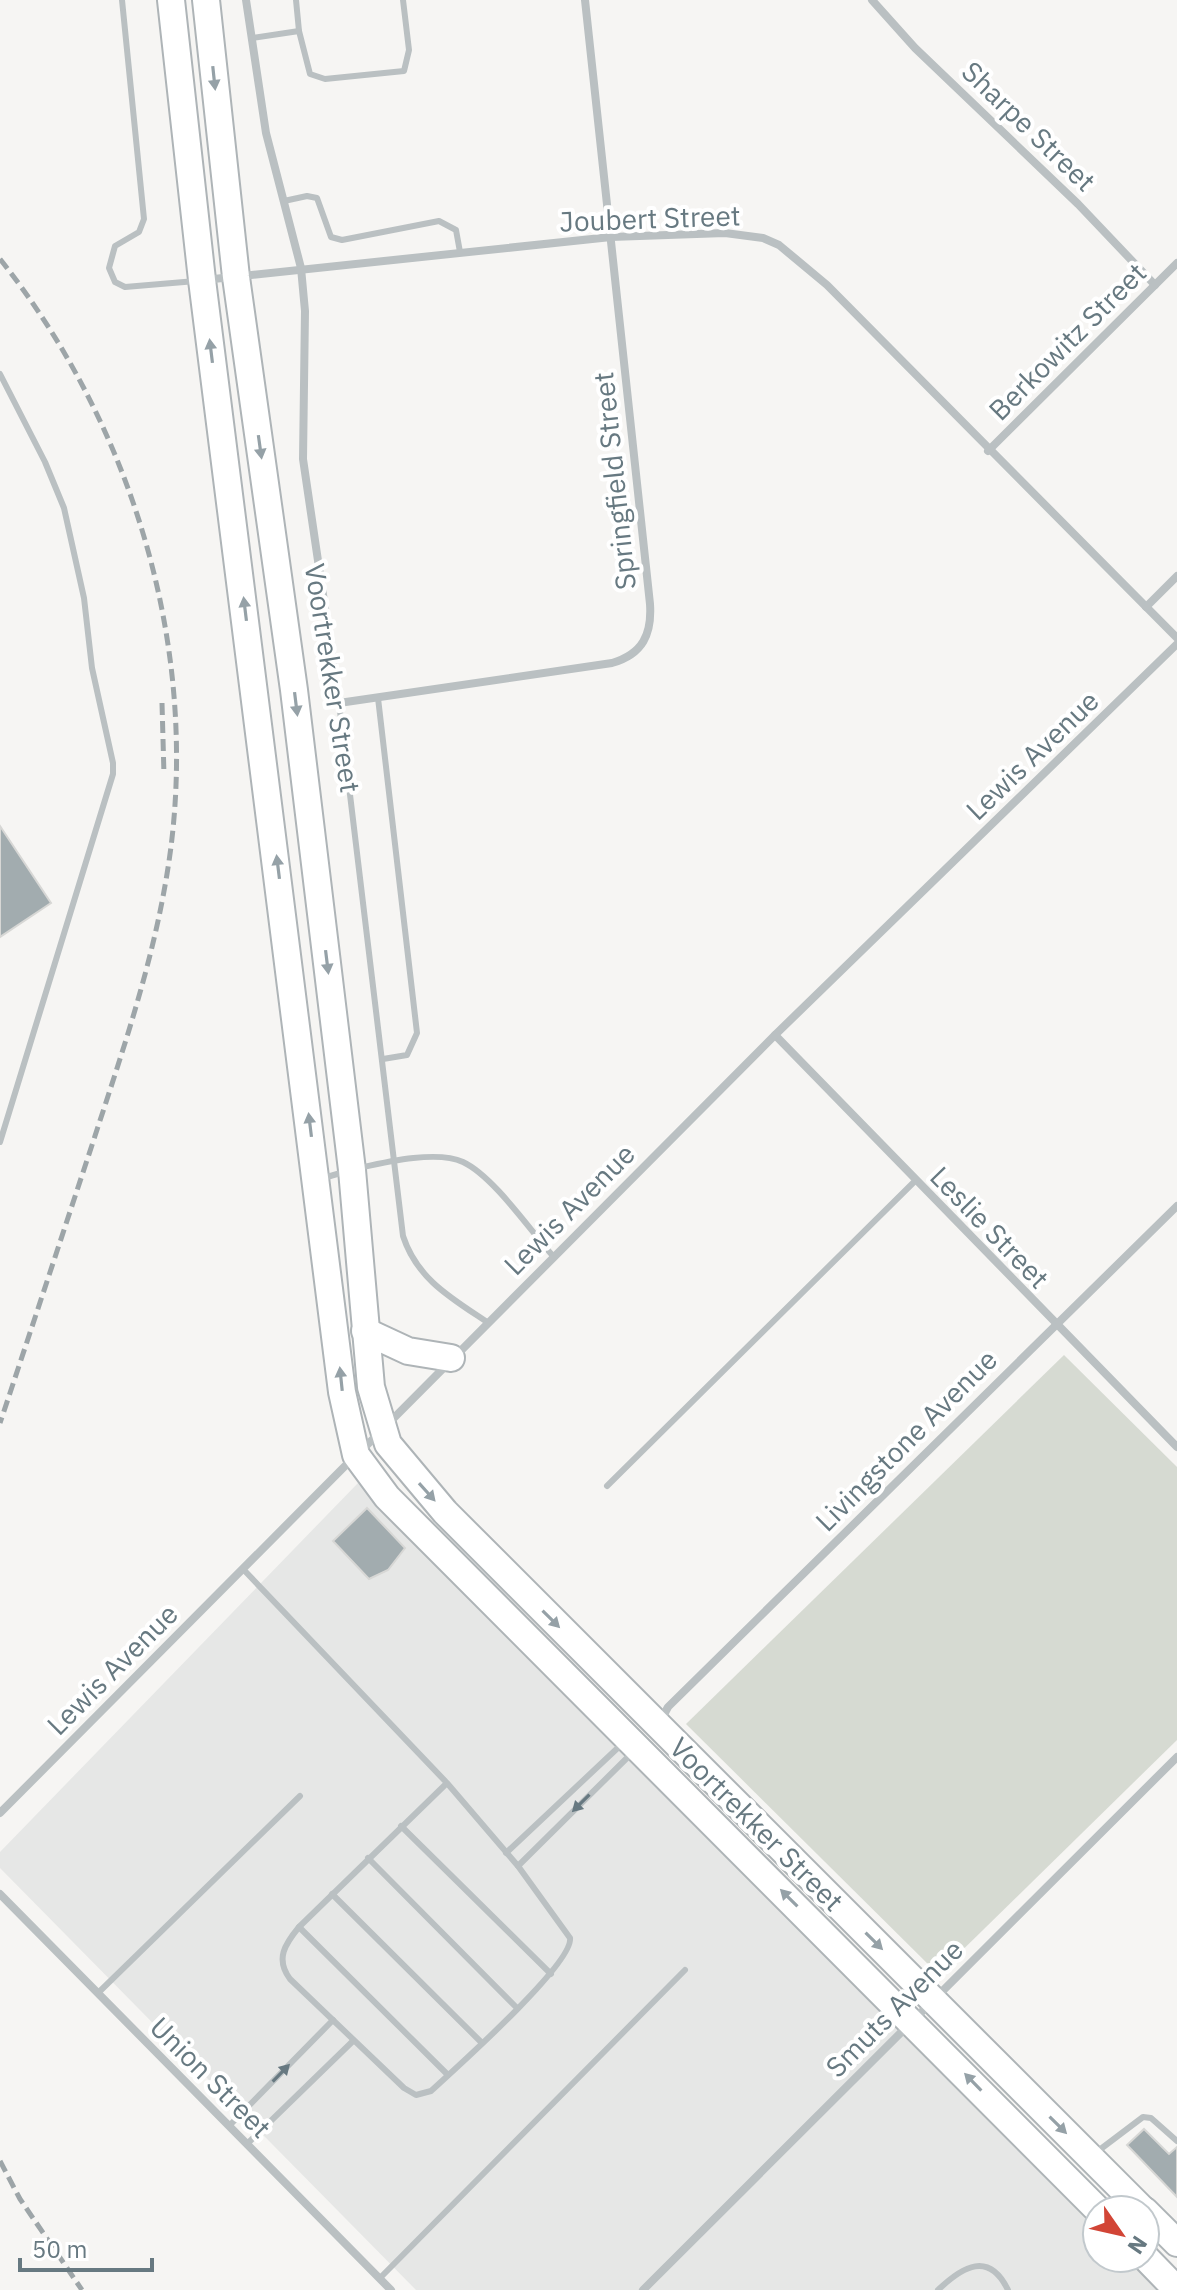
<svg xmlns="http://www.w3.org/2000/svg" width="1177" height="2290" font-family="'IBM Plex Sans',sans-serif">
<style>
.built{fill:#e6e7e6}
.green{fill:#d6dad2}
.building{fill:#a2acaf;stroke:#d7d7d5;stroke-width:2}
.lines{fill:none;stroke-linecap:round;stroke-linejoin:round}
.primary-casing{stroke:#aeb4b7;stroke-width:30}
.service{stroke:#bac0c2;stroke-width:6}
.minor{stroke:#bac0c2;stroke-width:8}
.primary{stroke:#fff;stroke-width:26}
.rail{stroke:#9da5a8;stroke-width:5;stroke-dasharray:12 6;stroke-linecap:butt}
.oneway{fill:#95a1a7}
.oneway2{fill:#677981}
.labels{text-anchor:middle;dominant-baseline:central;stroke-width:8;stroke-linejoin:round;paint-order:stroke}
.street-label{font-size:28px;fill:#677981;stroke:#fff}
</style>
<rect width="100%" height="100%" fill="#f6f5f3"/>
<polygon class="built" points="358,1483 1097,2229 1097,2258 1126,2258 1158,2290 416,2290 0,1868 0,1852"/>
<polygon class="green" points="1064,1355 1177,1467 1177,1740 938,1974 686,1724"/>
<g class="building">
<polygon points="0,826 51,903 0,937"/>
<polygon points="367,1508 405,1548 388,1570 369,1579 333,1541"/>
<polygon points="1144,2129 1169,2154 1177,2147 1177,2197 1127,2145"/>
</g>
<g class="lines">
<defs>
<g id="primary">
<polyline points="171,0 202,280 342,1392 356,1455 387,1497 1098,2210"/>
<polyline points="206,0 236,277 294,690 352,1170 371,1387 388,1444 445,1512 1143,2210"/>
<polyline points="365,1331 408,1351 451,1358"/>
<polyline points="1145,2211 1177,2243"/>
<polyline points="1145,2257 1177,2290"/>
</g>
</defs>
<use href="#primary" class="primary-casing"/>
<g class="service">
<polyline points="122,0 144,219 139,232 115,246 109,268 115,282 125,287 196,281"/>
<polyline points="296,0 299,31 310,74 325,79 404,71 409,50 403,0"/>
<polyline points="252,38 299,31"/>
<polyline points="284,201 307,196 317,198 331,237 342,240 439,221 456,230 460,252"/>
<polyline points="0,374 45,462 64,508 84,598 92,668 113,763 113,774 0,1142"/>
<polyline points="378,698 417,1033 407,1055 383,1059"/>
<path d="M 339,703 L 403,1236 C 417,1279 451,1298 487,1322"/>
<path d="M 359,1168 C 386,1162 437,1150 463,1162 C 493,1176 530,1230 553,1256"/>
<polyline points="320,1179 344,1172"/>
<polyline points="607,1486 915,1181"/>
<path d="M 243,1569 L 447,1783 L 518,1866 L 570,1938 C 574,1963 455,2069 431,2091 L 416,2095 L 404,2088 L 290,1979 C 275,1959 285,1944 299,1927 L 447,1783"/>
<polyline points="401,1826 551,1974"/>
<polyline points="506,1853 623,1743"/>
<polyline points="368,1858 517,2008"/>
<polyline points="518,1866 632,1753"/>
<polyline points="332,1894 482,2043"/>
<polyline points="299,1927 448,2075"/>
<polyline points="98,1993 300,1796"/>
<polyline points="229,2126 333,2020"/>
<polyline points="247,2144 353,2041"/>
<polyline points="1094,2154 1143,2117 1151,2118 1177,2141"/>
<polyline points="380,2278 685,1970"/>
<path d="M 938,2290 C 963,2266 989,2251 1008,2290"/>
</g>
<g class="minor">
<path d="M 246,0 L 266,133 L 301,268 L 305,311 L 303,459 L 339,703 L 612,663 C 643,654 652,634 650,604 L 585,0"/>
<polyline points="872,0 915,48 1078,204 1155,285"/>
<polyline points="204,280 611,237 725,233 763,238 779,245 827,285 1177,638"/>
<polyline points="988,451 1177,263"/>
<polyline points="1146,607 1177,576"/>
<polyline points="775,1035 1177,1447"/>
<polyline points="362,1450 775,1035 1177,644"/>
<polyline points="660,1722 668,1707 1177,1206"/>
<polyline points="0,1813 352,1459"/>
<polyline points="0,1894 391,2290"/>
<polyline points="643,2290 1177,1757"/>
</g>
<use href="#primary" class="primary"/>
<g class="rail">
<path d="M 0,259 C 135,429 203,658 167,874 C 152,966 122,1053 93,1142 C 62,1236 31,1330 0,1423"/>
<polyline points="162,703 164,775"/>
<polyline points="0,2161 20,2199 82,2290"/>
</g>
</g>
<defs><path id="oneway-solid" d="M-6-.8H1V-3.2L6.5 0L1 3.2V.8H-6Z" transform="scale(2)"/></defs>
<g class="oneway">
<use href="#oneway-solid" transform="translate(214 78) rotate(84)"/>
<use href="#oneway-solid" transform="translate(211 351) rotate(-97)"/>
<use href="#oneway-solid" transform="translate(260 447) rotate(82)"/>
<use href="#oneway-solid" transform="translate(245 609) rotate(-97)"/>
<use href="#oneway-solid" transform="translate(296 704) rotate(83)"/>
<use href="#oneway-solid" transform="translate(278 867) rotate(-97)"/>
<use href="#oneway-solid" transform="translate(327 962) rotate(83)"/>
<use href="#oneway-solid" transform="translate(310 1125) rotate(-97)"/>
<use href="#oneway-solid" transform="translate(341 1379) rotate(-96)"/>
<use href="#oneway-solid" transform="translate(427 1492) rotate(48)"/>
<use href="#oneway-solid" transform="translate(551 1619) rotate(45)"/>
<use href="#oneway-solid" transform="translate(789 1898) rotate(-135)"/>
<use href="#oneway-solid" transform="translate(874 1941) rotate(45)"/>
<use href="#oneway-solid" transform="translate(973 2082) rotate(-134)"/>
<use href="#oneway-solid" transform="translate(1058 2125) rotate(45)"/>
</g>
<g class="oneway2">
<use href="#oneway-solid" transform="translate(581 1803) rotate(135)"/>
<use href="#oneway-solid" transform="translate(281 2073) rotate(-46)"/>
</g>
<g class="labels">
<g class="street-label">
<text transform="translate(1029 126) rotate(44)">Sharpe Street</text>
<text transform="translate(650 218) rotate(-2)">Joubert Street</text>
<text transform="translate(1067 341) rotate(-45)">Berkowitz Street</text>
<text transform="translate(614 481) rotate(-96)">Springfield Street</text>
<text transform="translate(333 678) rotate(81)">Voortrekker Street</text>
<text transform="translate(1032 755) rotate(-44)">Lewis Avenue</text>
<text transform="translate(569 1209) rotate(-45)">Lewis Avenue</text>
<text transform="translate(990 1227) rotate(46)">Leslie Street</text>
<text transform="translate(906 1440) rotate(-45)">Livingstone Avenue</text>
<text transform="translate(112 1669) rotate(-45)">Lewis Avenue</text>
<text transform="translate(757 1824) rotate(45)">Voortrekker Street</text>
<text transform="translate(894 2008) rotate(-45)">Smuts Avenue</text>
<text transform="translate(211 2077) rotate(45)">Union Street</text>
</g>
</g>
<g transform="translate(1121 2234) rotate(124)"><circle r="38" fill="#ffffff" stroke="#c2c9cd" stroke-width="2"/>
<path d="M0-6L14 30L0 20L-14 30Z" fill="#d24536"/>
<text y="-12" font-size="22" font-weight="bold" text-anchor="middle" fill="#677981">N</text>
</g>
<path d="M20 2258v12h132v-12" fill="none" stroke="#677981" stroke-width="4"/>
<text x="32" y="2258" font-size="24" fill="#677981" stroke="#ffffff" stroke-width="6" paint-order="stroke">50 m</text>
</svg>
